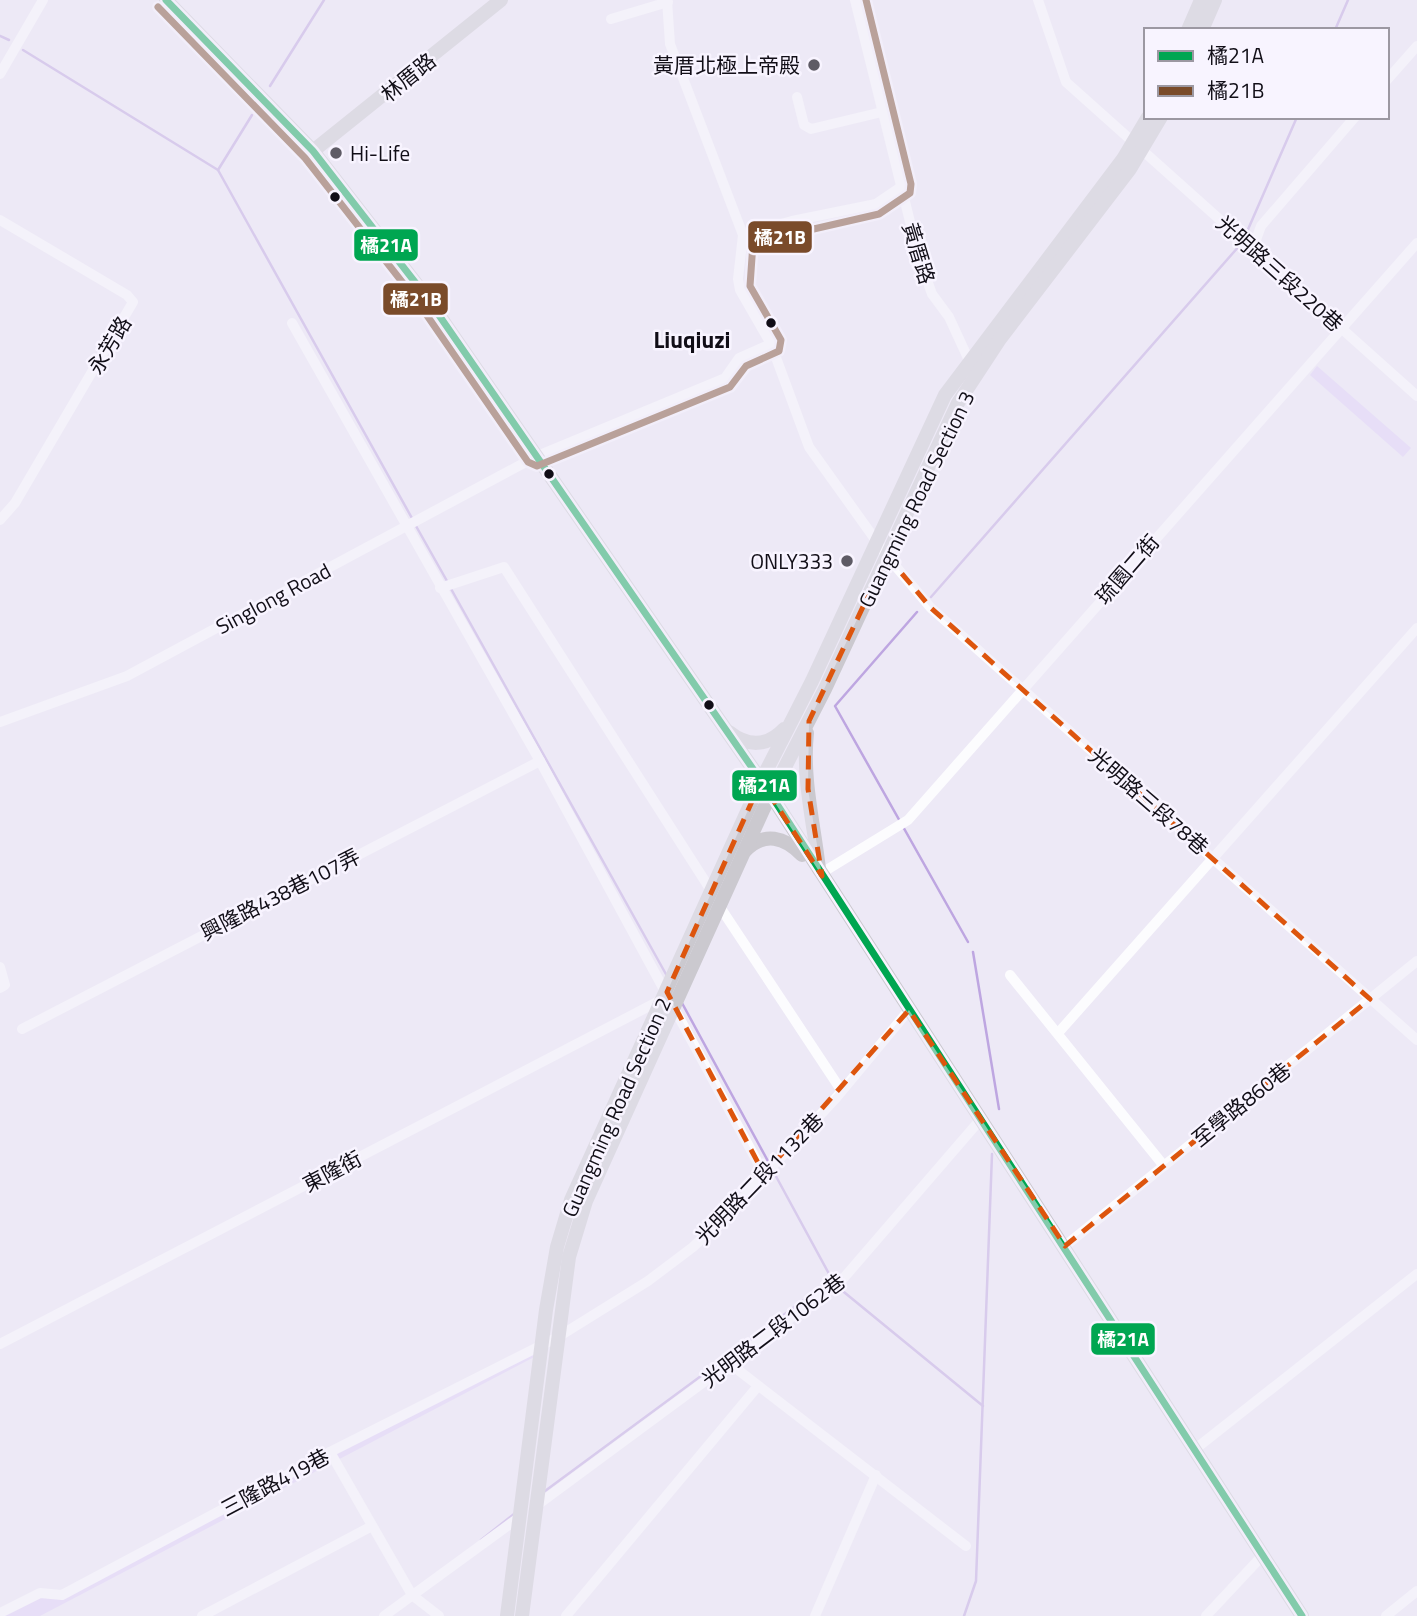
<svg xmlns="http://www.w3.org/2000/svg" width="1417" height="1616" font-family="'Titillium Web','Noto Sans TC',sans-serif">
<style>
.green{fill:#e0d1f9}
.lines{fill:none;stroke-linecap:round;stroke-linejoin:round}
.stream{stroke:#bea6e1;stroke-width:2.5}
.street{stroke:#fcfcfe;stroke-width:10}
.secondary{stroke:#cbc9cf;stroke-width:14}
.bus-1-casing{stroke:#f8f4ff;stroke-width:12}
.bus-2-casing{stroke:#f8f4ff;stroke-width:12}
.bus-1{stroke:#00a651;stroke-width:7}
.bus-2{stroke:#7a4b2a;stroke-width:7}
.marked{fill:none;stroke:#dd550d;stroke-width:5;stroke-dasharray:14 9;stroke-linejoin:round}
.poi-dot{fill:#5e5b65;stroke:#f8f4ff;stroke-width:2.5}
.bus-dot{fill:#110e17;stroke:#f8f4ff;stroke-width:2.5}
.labels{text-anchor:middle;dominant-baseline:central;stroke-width:5;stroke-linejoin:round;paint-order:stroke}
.poi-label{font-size:21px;fill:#110e17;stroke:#f8f4ff;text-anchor:end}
.street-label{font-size:21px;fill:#110e17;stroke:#f8f4ff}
.neighbourhood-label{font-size:23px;font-weight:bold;fill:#110e17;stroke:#f8f4ff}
.line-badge{stroke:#f8f4ff;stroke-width:2.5}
.badge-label{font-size:19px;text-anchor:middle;font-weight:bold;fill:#fff}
</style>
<rect width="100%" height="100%" fill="#ede9f6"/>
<g class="green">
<polygon points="1317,366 1411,448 1403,457 1310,375"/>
<polygon points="542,1345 540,1354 40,1616 0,1616 40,1593 62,1595"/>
</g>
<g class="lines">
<g class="stream">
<polyline points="1335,30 1348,0"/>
<polyline points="0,36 9,40"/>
<polyline points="23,50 218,170 413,520"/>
<polyline points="270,86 324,0"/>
<polyline points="218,170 252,115"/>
<polyline points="1246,234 1297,117"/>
<polyline points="416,526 447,581"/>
<polyline points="450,587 667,976"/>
<polyline points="931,597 1240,245"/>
<polyline points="917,612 835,706 968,942"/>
<polyline points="973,952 999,1109"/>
<polyline points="682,1003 769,1163"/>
<polyline points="772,1169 834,1283"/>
<polyline points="839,1288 983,1406"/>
<polyline points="545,1491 831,1280"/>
<polyline points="481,1540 514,1514"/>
<polyline points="964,1616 976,1581 992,1154"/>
</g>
<g class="street">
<polyline points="667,0 670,44 743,235"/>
<polyline points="855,0 919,258 932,294 949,317 972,367"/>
<polyline points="1038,0 1066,82 1417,396"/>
<polyline points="611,19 668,2"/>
<polyline points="0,74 43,0"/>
<polyline points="1387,80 1417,46"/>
<polyline points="797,97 804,125 811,129 882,112"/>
<polyline points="0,220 127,295 133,302 15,503 0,520"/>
<polyline points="743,235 738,279 740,290 771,344 809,447 887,556 931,608 1417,1040"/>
<polyline points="743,235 792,221 876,204 901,187"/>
<polyline points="1253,248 1261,226 1355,117"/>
<polyline points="292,323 540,761 764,1174"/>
<polyline points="440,588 504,567 712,892"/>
<polyline points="0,722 127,676 537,456 725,378 739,358 771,344"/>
<polyline points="820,874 908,820 1417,243"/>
<polyline points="720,907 841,1090"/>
<polyline points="0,967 5,985 0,988"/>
<polyline points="1010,975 1164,1166"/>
<polyline points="22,1029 540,761"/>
<polyline points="1059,1032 1417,628"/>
<polyline points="1065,1246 1417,961"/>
<polyline points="0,1344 661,1000"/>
<polyline points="729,1363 966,1546"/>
<polyline points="1194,1450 1417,1274"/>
<polyline points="330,1452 412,1595 439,1616"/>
<polyline points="536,1506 842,1280 980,1120"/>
<polyline points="0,1613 40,1593 62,1595 330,1452 558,1337 648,1281 693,1247 726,1216 836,1098 909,1010"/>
<polyline points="202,1616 372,1526"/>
<polyline points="384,1616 521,1516"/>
<polyline points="566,1616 758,1386"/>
<polyline points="815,1616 876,1475"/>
<polyline points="1206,1616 1263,1555"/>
<polyline points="1386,1616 1417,1591"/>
</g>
<g class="secondary">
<polyline points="166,0 313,151 425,295 771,795 1302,1616"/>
<polyline points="1188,30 1201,0"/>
<polyline points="1202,30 1215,0"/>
<polyline points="313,151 501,0"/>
<path d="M 729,732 C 748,747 767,747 784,729"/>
<path d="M 807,733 C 802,778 814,824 819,869"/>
<path d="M 745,851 C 764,831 785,837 802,855"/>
<polyline points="507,1616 546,1310 557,1247 571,1200 761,781 812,681 945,395 1123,159 1148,117"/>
<polyline points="522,1616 569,1257 586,1201 763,810 825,689 958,403 1000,339 1130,169 1161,117"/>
</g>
<defs>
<polyline id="bus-1" points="166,0 313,151 425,295 771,795 1302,1616"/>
<polyline id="bus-2" points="158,7 305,158 417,301 528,462 537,466 730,387 746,366 779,351 781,340 750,286 753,243 879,214 910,193 911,184 866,0"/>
</defs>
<use href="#bus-1" class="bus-1-casing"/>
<use href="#bus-2" class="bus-2-casing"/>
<use href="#bus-1" class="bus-1"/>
<use href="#bus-2" class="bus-2"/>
</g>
<path d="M0 0H1417V1616H0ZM 887,556 L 931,608 L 1370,999 L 1065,1246 L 909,1010 L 764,1174 L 667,992 L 761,781 L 822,876 L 808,789 L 809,721 Z" fill="#ede9f6" fill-opacity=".55" fill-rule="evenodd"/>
<path class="marked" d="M 887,556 L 931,608 L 1370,999 L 1065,1246 L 909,1010 L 764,1174 L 667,992 L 761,781 L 822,876 L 808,789 L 809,721 Z"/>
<g class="poi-dot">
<circle cx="814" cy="65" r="7"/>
<circle cx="336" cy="153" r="7"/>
<circle cx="847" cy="561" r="7"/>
</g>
<g class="bus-dot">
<circle cx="335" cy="197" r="6"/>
<circle cx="771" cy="323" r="6"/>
<circle cx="549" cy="474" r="6"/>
<circle cx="709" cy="705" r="6"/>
</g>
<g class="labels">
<g class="poi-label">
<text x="800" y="65">黃厝北極上帝殿</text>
<text x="350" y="153" text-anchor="start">Hi-Life</text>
<text x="833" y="561">ONLY333</text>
</g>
<g class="street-label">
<text transform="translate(408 77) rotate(-39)">林厝路</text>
<text transform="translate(919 253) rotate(73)">黃厝路</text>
<text transform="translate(1280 273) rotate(42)">光明路三段220巷</text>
<text transform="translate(109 345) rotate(-59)">永芳路</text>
<text transform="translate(916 499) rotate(-64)">Guangming Road Section 3</text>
<text transform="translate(1127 569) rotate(-49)">琉園二街</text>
<text transform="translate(273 598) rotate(-28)">Singlong Road</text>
<text transform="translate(1149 801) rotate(41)">光明路三段78巷</text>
<text transform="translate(280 894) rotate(-27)">興隆路438巷107弄</text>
<text transform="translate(1241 1104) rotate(-39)">至學路860巷</text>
<text transform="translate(616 1107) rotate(-66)">Guangming Road Section 2</text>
<text transform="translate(332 1171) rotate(-28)">東隆街</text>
<text transform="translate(759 1178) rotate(-46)">光明路二段1132巷</text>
<text transform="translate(773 1330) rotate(-37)">光明路二段1062巷</text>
<text transform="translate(275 1482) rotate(-28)">三隆路419巷</text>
</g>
<g class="neighbourhood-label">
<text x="692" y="339">Liuqiuzi</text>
</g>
</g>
<g class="line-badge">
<rect x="747" y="220" width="66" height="34" rx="7" fill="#7a4b2a"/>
<rect x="353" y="228" width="66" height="34" rx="7" fill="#00a651"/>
<rect x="382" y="282" width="67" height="34" rx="7" fill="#7a4b2a"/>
<rect x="731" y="769" width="67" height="33" rx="7" fill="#00a651"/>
<rect x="1090" y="1322" width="66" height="34" rx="7" fill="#00a651"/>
</g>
<g class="badge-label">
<text x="780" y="244">橘21B</text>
<text x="386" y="252">橘21A</text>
<text x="416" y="306">橘21B</text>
<text x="764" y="792">橘21A</text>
<text x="1123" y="1346">橘21A</text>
</g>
<rect x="1144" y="28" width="245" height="91" fill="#f8f4ff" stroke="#9c98a2" stroke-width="2"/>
<rect x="1158" y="51" width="35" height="10" fill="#00a651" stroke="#9c98a2" stroke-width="2"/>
<text x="1207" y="63" font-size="21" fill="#110e17">橘21A</text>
<rect x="1158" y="86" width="35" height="10" fill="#7a4b2a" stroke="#9c98a2" stroke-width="2"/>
<text x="1207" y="98" font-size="21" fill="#110e17">橘21B</text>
</svg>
